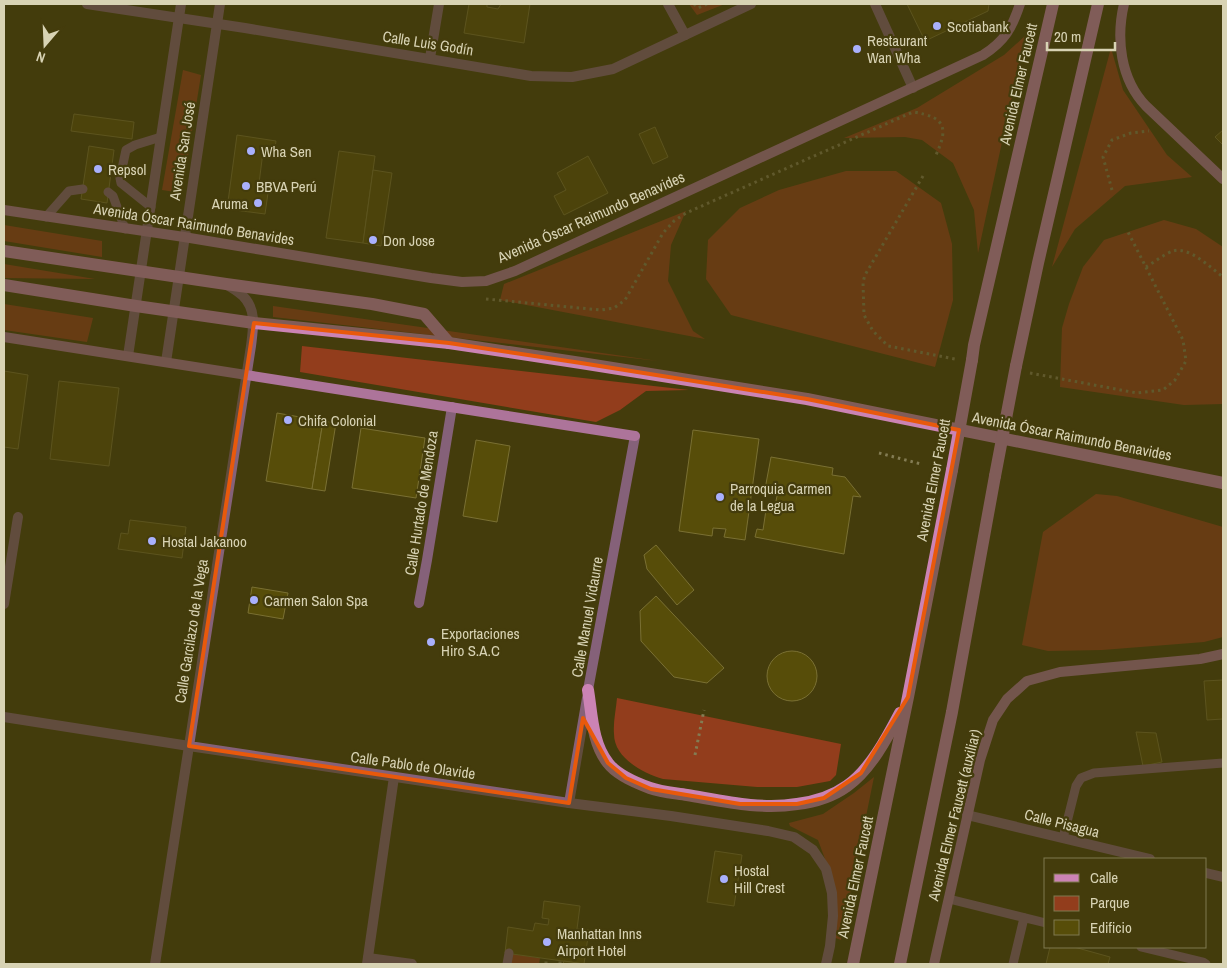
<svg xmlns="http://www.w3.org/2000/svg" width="1227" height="968" font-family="'Archivo Narrow',sans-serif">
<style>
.green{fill:#923d1c}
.building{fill:#574d09;stroke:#7a7033}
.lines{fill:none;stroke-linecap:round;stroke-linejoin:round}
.path{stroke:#837c53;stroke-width:3;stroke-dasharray:2.5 4;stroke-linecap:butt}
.service{stroke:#856179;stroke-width:9}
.minor{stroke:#856179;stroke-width:10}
.tertiary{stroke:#856179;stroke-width:10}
.secondary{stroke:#ad749a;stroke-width:10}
.primary{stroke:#cb83b4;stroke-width:12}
.primary-bridge{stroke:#cb83b4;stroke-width:12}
.marked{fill:none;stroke:#e8590c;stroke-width:4;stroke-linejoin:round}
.poi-dot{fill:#a9b0fc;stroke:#443c0c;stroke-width:2}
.labels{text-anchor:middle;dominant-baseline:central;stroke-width:4.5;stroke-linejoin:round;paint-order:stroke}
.poi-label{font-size:15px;fill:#d8d3b4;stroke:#443c0c;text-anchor:start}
.street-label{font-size:15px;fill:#d8d3b4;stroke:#443c0c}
</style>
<rect width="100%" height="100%" fill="#443c0c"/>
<g class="green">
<polygon points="689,4 725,4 697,15"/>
<polygon points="1025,36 978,253 974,210 953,163 922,140 905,137 844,138 917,108 1004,55"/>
<polygon points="1111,48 1123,90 1167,155 1192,177 1125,186 1075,229 1052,267"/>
<polygon points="183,70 201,75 182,193 162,190"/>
<polygon points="846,171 896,171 941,203 952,244 953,300 935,367 731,315 706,279 708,240 740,208 779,190"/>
<polygon points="686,211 671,245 668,281 693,331 705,339 500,300 504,284"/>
<polygon points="1164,220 1196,229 1223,247 1223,404 1184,405 1060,387 1062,328 1069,304 1083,267 1104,240"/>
<polygon points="4,225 102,241 102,257 4,241"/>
<polygon points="4,264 95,279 4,278"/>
<polygon points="4,304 93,318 87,342 4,330"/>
<polygon points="273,306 658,361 273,317"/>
<polygon points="302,346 689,390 646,391 620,410 596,422 300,372"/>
<polygon points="1096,494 1117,496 1223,527 1223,637 1204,642 1102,650 1048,651 1022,645 1043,532"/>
<path d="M 617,698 L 841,744 L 836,775 L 830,781 L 797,787 L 757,787 L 663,779 C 643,773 614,758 614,734 C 613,722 616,710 617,698 Z"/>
<polygon points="874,777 841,940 833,937 832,878 818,840 790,826 789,823 823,814 854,793"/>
<polygon points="513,954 540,958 539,964 511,964"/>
</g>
<g class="building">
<polygon points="469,4 487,4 487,7 498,9 501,4 530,4 524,43 464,33"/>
<polygon points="907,4 989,4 988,11 925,41"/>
<polygon points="74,114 134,122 132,139 71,131"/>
<polygon points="655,127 668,157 653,164 639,134"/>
<polygon points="1223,130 1223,145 1215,137"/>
<polygon points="237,135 276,141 274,154 263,152 258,191 268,193 265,214 227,209"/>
<polygon points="89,146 114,150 107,203 81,199"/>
<polygon points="339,151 375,156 363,243 326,238"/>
<polygon points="588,156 608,193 564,215 554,196 566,190 557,173"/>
<polygon points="373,170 392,173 381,246 363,243"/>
<polygon points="4,371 28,375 18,449 4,447"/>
<polygon points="59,381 119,388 109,466 50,459"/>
<polygon points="277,413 323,421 312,489 266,481"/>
<polygon points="323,421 336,423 325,491 312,489"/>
<polygon points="361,428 425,438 416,498 352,488"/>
<polygon points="693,430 759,439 745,540 724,537 726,529 713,528 712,536 679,531"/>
<polygon points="476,440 510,446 497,522 463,516"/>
<polygon points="771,457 833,468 832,475 845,477 861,497 853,496 844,554 755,537 757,529 763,530 766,510 774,511 778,491 765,489"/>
<polygon points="130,520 186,527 182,558 118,549 121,533 128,534"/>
<polygon points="656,545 694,590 677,605 647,569 644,555"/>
<polygon points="252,587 288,593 283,619 248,613"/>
<polygon points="656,596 724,668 707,683 674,677 641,641 640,611"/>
<circle cx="792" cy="676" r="25"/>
<polygon points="1223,680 1223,719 1207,720 1204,681"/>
<polygon points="1136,732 1156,733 1162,762 1143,766"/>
<polygon points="715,851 742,855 734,906 707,902"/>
<polygon points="544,901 580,906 577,929 589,930 584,964 505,953 508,927 533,931 535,923 548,925 549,919 542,918"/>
<polygon points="1050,947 1074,947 1110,957 1108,964 1046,964"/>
<polygon points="564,961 584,964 563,964"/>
</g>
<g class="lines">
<g class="path">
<polyline points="694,4 698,8 707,4"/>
<polyline points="923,176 865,275 863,282 864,315 873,331 888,346 955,359"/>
<polyline points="1112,190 1103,157 1112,140 1131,133 1149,131"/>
<path d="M 1146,267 C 1153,263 1166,253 1173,251 C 1189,246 1211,268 1223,277"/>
<path d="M 486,299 L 601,310 L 614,308 L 625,300 L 663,233 L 674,221 L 686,213 L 913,112 C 946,117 949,128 935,157"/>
<polyline points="1030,373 1137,393 1163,390 1175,380 1186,361 1183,340 1127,230"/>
<polyline points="879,453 921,464"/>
<polyline points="695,755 704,710"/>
<polyline points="546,964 546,958"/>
<polyline points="560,964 560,960"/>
</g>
<g class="service">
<polyline points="108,192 113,196 125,229"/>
<polyline points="151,207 121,183 120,178 126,150 135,145 161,137"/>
<polyline points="46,217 69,191 83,189"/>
<polyline points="1063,838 1076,786 1081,778 1094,773 1223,763"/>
<polyline points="949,899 1046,923"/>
<polyline points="1141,947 1203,962 1206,964"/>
<polyline points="507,964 509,953"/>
<polyline points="1013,964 1024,918"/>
</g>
<g class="minor">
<polyline points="87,4 245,28 531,76 572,77 613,69 751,4"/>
<polyline points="668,4 685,35"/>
<polyline points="875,4 913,88"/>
<polyline points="430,58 439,4"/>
<polyline points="419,603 427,560 452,407"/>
<polyline points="4,604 18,517"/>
<polyline points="4,717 189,746 155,964"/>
<polyline points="569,803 587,698"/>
<polyline points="967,815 1150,859"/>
<polyline points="1206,873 1223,877"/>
<polyline points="368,958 412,964"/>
<polyline points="367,964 394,777"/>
</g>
<g class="tertiary">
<path d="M 226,284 C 232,288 238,291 243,296 C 257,310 253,329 251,346 L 189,746 L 569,803 L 671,816 L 768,831 L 794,837 L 813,850 L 826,869 L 832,893 L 833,916 L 830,946 L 826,964"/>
<polyline points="128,356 181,4"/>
<polyline points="166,362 220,4"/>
<polyline points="588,690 635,436"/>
</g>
<g class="secondary">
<path d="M 1124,4 C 1116,38 1120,79 1146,106 L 1223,179"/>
<path d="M 4,210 L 184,237 L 431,278 L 462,282 L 486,281 L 515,271 L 983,55 C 1005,41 1012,28 1020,4"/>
<polyline points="4,337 635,436"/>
<polyline points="934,964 980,760 993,720 1007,699 1027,681 1060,672 1200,659 1223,654"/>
</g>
<g class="primary">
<polyline points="4,251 226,284 372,304 424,314 449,343"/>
<polyline points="4,285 136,306 254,323 449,343 581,363 807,399 1223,483"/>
<polyline points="972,360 974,345 1053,4"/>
<polyline points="1016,366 1038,263 1098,4"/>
<path d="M 588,690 C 592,714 592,743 608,763 C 617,775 636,783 650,788 C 661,792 675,793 687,795 C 723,801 760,810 797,804 C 814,802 833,796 847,786 C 870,770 887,738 900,713"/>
<polyline points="853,964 908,697 952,470"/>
<polyline points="900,964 952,712 995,476"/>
</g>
<g class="primary-bridge">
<polyline points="952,470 972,360"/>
<polyline points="995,476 1016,366"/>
</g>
</g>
<path d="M0 0H1227V968H0ZM 254,323 L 449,343 L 581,363 L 807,399 L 959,430 L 908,697 L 861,773 L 824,798 L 797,804 L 740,804 L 651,789 L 626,778 L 608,763 L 583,718 L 569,803 L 189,746 Z" fill="#443c0c" fill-opacity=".55" fill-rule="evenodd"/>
<path class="marked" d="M 254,323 L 449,343 L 581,363 L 807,399 L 959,430 L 908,697 L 861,773 L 824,798 L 797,804 L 740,804 L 651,789 L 626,778 L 608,763 L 583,718 L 569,803 L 189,746 Z"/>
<g class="poi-dot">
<circle cx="937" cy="26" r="5"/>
<circle cx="857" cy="49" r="5"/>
<circle cx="251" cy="151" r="5"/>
<circle cx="98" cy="169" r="5"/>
<circle cx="246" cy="186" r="5"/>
<circle cx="258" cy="203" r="5"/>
<circle cx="373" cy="240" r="5"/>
<circle cx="288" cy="420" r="5"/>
<circle cx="720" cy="497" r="5"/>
<circle cx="152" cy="541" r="5"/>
<circle cx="254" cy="600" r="5"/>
<circle cx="431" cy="642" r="5"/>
<circle cx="724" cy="879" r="5"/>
<circle cx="547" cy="942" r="5"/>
</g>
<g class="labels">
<g class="poi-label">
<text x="947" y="26">Scotiabank</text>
<text x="867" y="40">Restaurant<tspan x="867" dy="17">Wan Wha</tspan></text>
<text x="261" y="151">Wha Sen</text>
<text x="108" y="169">Repsol</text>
<text x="256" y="186">BBVA Perú</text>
<text x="248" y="203" text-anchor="end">Aruma</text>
<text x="383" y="240">Don Jose</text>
<text x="298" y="420">Chifa Colonial</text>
<text x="730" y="488">Parroquia Carmen<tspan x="730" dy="17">de la Legua</tspan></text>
<text x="162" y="541">Hostal Jakanoo</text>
<text x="264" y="600">Carmen Salon Spa</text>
<text x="441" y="633">Exportaciones<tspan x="441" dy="17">Hiro S.A.C</tspan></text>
<text x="734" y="870">Hostal<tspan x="734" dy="17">Hill Crest</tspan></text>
<text x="557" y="933">Manhattan Inns<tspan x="557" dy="17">Airport Hotel</tspan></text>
</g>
<g class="street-label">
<text transform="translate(428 43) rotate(9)">Calle Luis Godín</text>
<text transform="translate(1018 84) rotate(-77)">Avenida Elmer Faucett</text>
<text transform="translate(182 151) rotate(-81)">Avenida San José</text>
<text transform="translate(591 217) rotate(-24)">Avenida Óscar Raimundo Benavides</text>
<text transform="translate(194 224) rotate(9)">Avenida Óscar Raimundo Benavides</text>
<text transform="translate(1072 436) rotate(11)">Avenida Óscar Raimundo Benavides</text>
<text transform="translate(933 480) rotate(-79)">Avenida Elmer Faucett</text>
<text transform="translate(421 503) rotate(-81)">Calle Hurtado de Mendoza</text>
<text transform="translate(587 617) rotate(-80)">Calle Manuel Vidaurre</text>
<text transform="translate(191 631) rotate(-81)">Calle Garcilazo de la Vega</text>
<text transform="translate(413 765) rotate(8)">Calle Pablo de Olavide</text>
<text transform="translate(954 815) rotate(-76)">Avenida Elmer Faucett (auxiliar)</text>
<text transform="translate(1062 823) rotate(14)">Calle Pisagua</text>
<text transform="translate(855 877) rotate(-78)">Avenida Elmer Faucett</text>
</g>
</g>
<rect width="1227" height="968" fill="none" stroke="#d8d3b4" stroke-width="10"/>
<rect x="1044" y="858" width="162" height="90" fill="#443c0c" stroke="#7f784f"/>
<rect x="1054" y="874" width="25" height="8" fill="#cb83b4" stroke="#7f784f"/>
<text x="1090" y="883" font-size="15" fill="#d8d3b4">Calle</text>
<rect x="1054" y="896" width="25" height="15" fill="#923d1c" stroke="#7f784f"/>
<text x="1090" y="908" font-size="15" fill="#d8d3b4">Parque</text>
<rect x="1054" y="920" width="25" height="15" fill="#574d09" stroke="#7f784f"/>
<text x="1090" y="933" font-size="15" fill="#d8d3b4">Edificio</text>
<g transform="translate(45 45) rotate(199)" stroke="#443c0c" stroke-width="4" paint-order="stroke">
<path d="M0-4L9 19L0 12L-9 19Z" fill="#d8d3b4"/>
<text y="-8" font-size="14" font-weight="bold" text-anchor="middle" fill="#d8d3b4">N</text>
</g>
<path d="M1047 42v8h68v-8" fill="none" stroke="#d8d3b4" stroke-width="2.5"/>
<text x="1054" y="42" font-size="15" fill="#d8d3b4" stroke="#443c0c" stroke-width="4" paint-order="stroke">20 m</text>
</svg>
